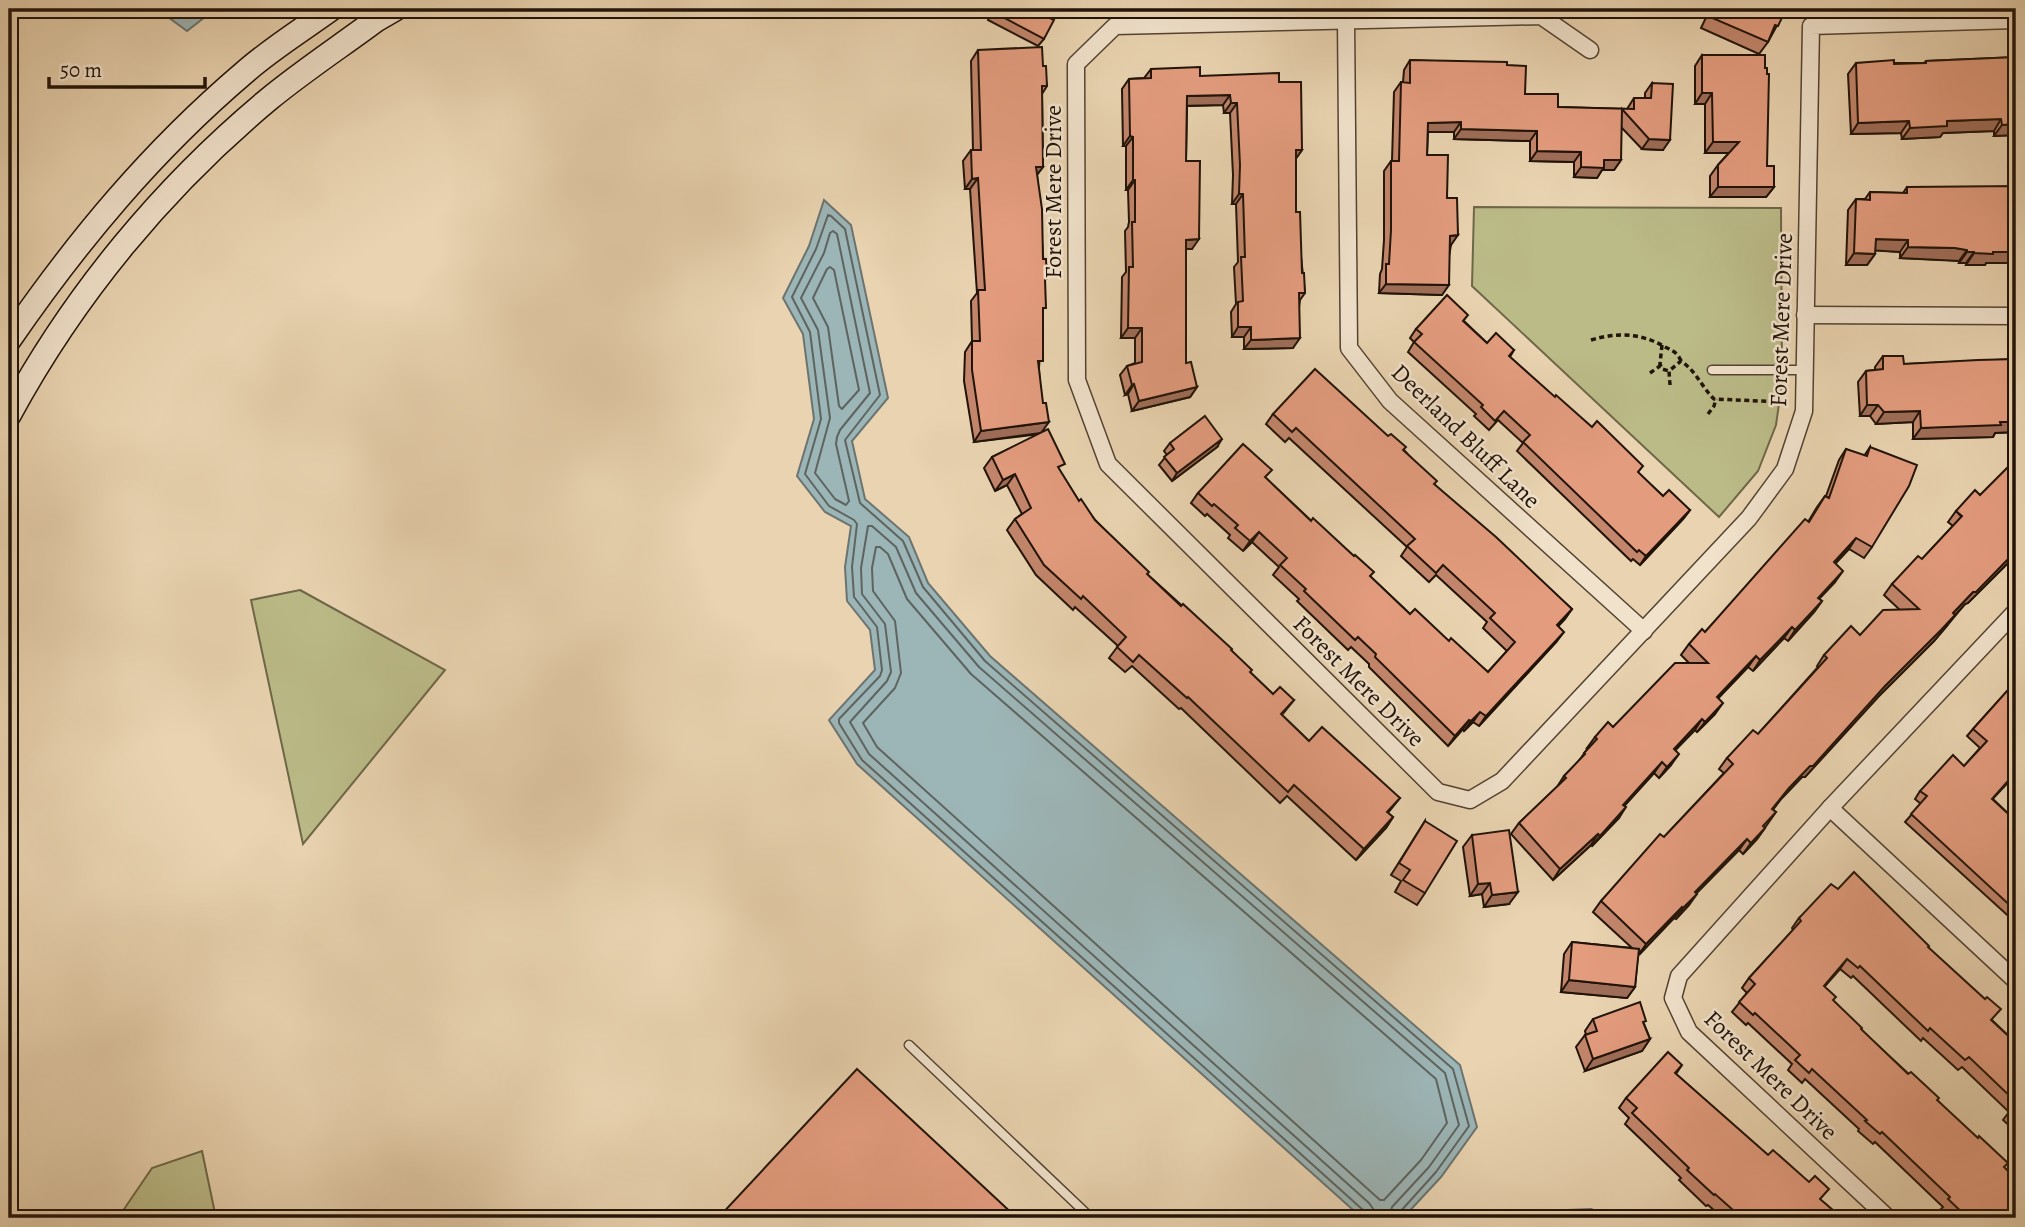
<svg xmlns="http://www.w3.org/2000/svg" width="2025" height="1227" font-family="Alegreya,serif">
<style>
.green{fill:#bb8;stroke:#6e6748;stroke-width:2}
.water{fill:#9cb5b6;stroke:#6b7470;stroke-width:2}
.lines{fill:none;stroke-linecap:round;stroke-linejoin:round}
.shore{stroke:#5e645f;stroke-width:2}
.lane-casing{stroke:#534332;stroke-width:11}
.street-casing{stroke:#534332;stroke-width:19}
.secondary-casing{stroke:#211308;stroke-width:26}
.path{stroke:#211308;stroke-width:3.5;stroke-dasharray:5 3.5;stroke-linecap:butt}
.lane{stroke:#f1e2cc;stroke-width:8}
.street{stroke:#f1e2cc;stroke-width:16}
.secondary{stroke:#f1e2cc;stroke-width:23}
.wall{fill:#c3866c;stroke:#211308;stroke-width:2}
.shaded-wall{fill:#9f6d58;stroke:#211308;stroke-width:2}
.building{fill:#e39c7e;stroke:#211308;stroke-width:2}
.labels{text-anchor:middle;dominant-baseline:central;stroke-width:5;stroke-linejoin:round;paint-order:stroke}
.street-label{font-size:24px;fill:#211308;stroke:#f1e2cc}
</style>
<rect width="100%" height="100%" fill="#e9d3b0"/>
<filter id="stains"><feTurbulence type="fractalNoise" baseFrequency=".00286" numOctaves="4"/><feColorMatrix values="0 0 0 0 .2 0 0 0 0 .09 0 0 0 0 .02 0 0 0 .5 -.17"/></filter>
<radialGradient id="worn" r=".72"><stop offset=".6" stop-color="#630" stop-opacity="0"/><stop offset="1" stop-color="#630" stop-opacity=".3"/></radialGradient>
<g class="green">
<polygon points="1474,207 1781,208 1782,383 1776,425 1758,471 1719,517 1472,286"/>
<polygon points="300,590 445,670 303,844 251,600"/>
<polygon points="202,1151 216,1218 118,1218 152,1168"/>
</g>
<g class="water">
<polygon points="157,9 206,9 205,17 187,31"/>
<polygon points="824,200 851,225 888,398 852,441 865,499 909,537 928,583 990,656 1460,1065 1477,1127 1441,1177 1403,1218 1362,1218 857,764 829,720 875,670 870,630 847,601 845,567 851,526 825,512 797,476 814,419 803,334 783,298 809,246"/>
<polygon points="1591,1209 1612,1218 1536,1218 1543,1211"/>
</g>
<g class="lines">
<g class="shore">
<polygon points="833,231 837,234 870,393 840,430 837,437 836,444 849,501 846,505 835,499 815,473 830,418 818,330 801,298 824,253 830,233"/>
<polygon points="830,267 834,270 859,390 842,409 839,406 828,327 813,298 827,269"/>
<polygon points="876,547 880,547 888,554 907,599 971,674 1436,1079 1447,1123 1421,1160 1384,1200 1380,1200 877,747 863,723 895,688 901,673 895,621 873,591 872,568"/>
<polyline points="1366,1218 1363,1210 862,760 839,723 839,719 880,676 882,670 877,627 854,597 852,567 857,524 854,520 829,506 805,474 821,419 810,332 792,297 816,249 828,215 831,216 845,229 880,395 845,440 860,503 903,541 923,587 985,661 1453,1069 1469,1126 1436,1172 1400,1212 1398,1218"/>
<polyline points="1375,1218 1374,1210 1369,1203 869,754 850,722 887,681 891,672 885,624 862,594 861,568 868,526 872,526 896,547 916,593 979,667 1445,1073 1459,1125 1429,1167 1392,1207 1389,1218"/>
</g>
<defs>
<g id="lane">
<polyline points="1712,370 1804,370"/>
<polyline points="909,1045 1091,1218"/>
</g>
<g id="street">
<polyline points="1346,21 1349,348 1390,401 1644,631"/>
<polyline points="1590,50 1541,16 1115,26 1076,64 1077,380 1108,464 1438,792 1470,800 1502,781 1749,518 1785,469 1804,411 1811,26 2016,20"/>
<polyline points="1805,315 2016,316"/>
<polyline points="1830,808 2016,981"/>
<polyline points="1888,1218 1689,1032 1673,998 1679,976 1830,808 2016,611"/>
</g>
<g id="secondary">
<path d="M 9,340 C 78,240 152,151 245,72 C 271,49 302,30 331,9"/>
<path d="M 9,415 C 74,295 163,187 269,99 C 303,71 341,46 376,20 L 395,9"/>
</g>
</defs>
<use href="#lane" class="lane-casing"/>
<use href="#street" class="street-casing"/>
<use href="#secondary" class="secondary-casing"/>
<g class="path">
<path d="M 1591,340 C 1618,332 1641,333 1665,347 C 1673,351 1678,353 1681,361"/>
<polyline points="1662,345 1660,364 1662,369 1669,371"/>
<polyline points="1650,373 1660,366"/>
<path d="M 1670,385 L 1669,371 L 1681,361 C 1696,371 1701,386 1714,399 L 1781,402"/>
<polyline points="1708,414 1714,406 1716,399"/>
</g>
<use href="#lane" class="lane"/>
<use href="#street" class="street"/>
<use href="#secondary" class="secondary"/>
</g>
<g class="wall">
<polygon points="993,9 1042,9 1039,12 1044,39 1038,46 988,20"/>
<polygon points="1710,9 1786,9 1768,42 1759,54 1701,28"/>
<polygon points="978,50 1043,66 1047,86 1042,94 1043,167 1037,175 1045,282 1039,368 1042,433 1060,471 1079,501 1095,520 1147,574 1231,650 1250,672 1273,694 1294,700 1282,715 1309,741 1400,798 1388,813 1393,817 1386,828 1356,860 1287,796 1280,803 1181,708 1179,709 1132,666 1125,672 1109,658 1118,646 1075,607 1073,610 1036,575 1007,530 1015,519 1022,514 1007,485 995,491 984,468 992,457 1040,434 974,442 964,381 965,352 972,341 971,301 977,293 970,189 965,189 963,161 971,150 973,150 971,61"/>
<polygon points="1702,55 1767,166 1774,187 1766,197 1710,197 1710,176 1718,165 1729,153 1705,153 1705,104 1695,104 1695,66"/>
<polygon points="2016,57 2016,135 1994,136 1994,131 1943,133 1940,137 1902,139 1901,133 1851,134 1848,74 1856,63 1924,63 1926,61"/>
<polygon points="1410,60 1507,65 1525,94 1558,107 1627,109 1634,98 1645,98 1645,93 1652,83 1663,150 1642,149 1621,127 1621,160 1614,170 1602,170 1597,178 1574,177 1574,162 1530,161 1530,141 1454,139 1454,132 1428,132 1427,155 1447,198 1451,245 1442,295 1379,293 1380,274 1382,269 1384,240 1384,171 1391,161 1392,161 1394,92 1401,82 1403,82 1404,70"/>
<polygon points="1151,69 1200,76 1279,82 1302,150 1296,158 1296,212 1305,293 1300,300 1293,348 1244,349 1244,337 1232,337 1231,312 1236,304 1234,267 1238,262 1236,204 1232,204 1233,175 1230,113 1224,113 1223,105 1187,106 1186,161 1192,249 1186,249 1186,363 1197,387 1190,397 1132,411 1128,394 1125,395 1120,375 1127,366 1135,363 1135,338 1121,338 1122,277 1126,272 1125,231 1128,227 1129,222 1128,190 1126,190 1126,146 1123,146 1122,89 1129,79 1144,78"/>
<polygon points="1907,187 2016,263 1986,263 1985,265 1966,265 1966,263 1959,263 1959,261 1947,260 1900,258 1900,252 1875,250 1875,254 1867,265 1846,265 1848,210 1856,199 1865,199 1870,192 1903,193"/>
<polygon points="1464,321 1487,343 1514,350 1510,357 1663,496 1690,510 1683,519 1640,565 1633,559 1631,561 1517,451 1523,443 1498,420 1489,430 1474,416 1476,414 1408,352 1414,342 1410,338 1416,329"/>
<polygon points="1883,356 1904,364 2016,359 2016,432 1995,433 1993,437 1913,439 1913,422 1876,424 1870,416 1860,416 1858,382 1866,371 1875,370 1875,367"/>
<polygon points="1273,414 1404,450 1435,485 1572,609 1558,626 1557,641 1479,726 1473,722 1464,731 1463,729 1448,746 1369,667 1369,664 1351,647 1348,650 1297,601 1299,599 1273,575 1279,567 1252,542 1243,551 1228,538 1230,535 1207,514 1205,516 1191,503 1198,493 1266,478 1410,614 1449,641 1488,672 1507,651 1483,628 1487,622 1436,575 1429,582 1401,556 1407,547 1289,438 1285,442 1266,424"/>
<polygon points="1170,443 1217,447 1172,481 1159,465 1167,455 1164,451"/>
<polygon points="1870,447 1872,547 1864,558 1849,549 1835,564 1835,582 1819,599 1822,601 1814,612 1788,641 1784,638 1753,671 1748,667 1718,698 1715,714 1697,732 1695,730 1675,750 1671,765 1659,778 1654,773 1624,806 1619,818 1592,846 1591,845 1553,880 1511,834 1519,823 1557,787 1564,776 1578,762 1588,748 1587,748 1595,737 1613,727 1689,663 1681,655 1689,644 1705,632 1808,522 1817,507 1825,496 1826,496 1839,460 1846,449 1864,456"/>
<polygon points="1956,511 2007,564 1968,603 1965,604 1934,641 1878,697 1805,777 1802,777 1781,799 1773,810 1776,812 1757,839 1743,854 1739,850 1696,893 1689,905 1676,919 1674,918 1638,954 1635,987 1627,998 1561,992 1564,954 1572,942 1632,948 1593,912 1601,901 1664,837 1724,773 1719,769 1727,758 1758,734 1818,667 1817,666 1824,655 1860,635 1900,610 1884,595 1892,584 1922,559 1953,526 1948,522"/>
<polygon points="2016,681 1993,799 2016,821 2016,923 1905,822 1921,804 1915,799 1920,791 1964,766 1980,748 1967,736 1973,729"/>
<polygon points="1425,821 1425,893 1417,905 1395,892 1401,881 1391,875"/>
<polygon points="1472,835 1509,904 1484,907 1482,894 1470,896 1463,847"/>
<polygon points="1838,889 1928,947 1993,1021 2016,1043 2016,1132 2003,1120 2009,1112 1962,1067 1958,1070 1923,1038 1921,1041 1853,976 1851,978 1840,969 1824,987 1833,1001 1861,1030 1937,1100 2004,1168 2016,1218 1951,1218 1941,1209 1943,1207 1875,1142 1873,1144 1858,1131 1859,1129 1805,1079 1802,1083 1788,1070 1792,1064 1748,1023 1746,1025 1732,1012 1747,993 1742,988 1749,978 1793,930 1792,928 1799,918"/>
<polygon points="1593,1019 1644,1024 1650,1039 1642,1051 1585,1071 1576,1047 1585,1035 1586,1035 1585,1031"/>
<polygon points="1682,1065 1676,1074 1768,1155 1842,1218 1723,1218 1708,1205 1706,1206 1679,1180 1681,1178 1625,1124 1629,1118 1619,1108 1626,1098"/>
</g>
<g class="shaded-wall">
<polygon points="1702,93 1712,93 1705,104 1695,104"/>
<polygon points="1230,95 1223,105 1180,106 1187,96"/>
<polygon points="1231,103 1237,103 1230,113 1224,113"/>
<polygon points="2001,119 1994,131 1943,133 1940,137 1902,139 1910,128 1947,121"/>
<polygon points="1909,121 1901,133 1851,134 1858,123"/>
<polygon points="1461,122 1454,132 1421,132 1428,123"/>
<polygon points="2016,124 2016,135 1994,136 2002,125"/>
<polygon points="1461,129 1537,131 1530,141 1454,139"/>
<polygon points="1130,136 1133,137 1126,146 1123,146"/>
<polygon points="1649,139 1670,140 1663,150 1642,149"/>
<polygon points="1713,142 1739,142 1732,153 1705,153"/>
<polygon points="1296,150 1302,150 1295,160"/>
<polygon points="1537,151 1581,152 1574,162 1530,161"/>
<polygon points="1604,160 1621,160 1614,170 1602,170 1597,178 1574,177 1581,167"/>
<polygon points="1036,167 1043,167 1035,177"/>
<polygon points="978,178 970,189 965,189 972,179"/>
<polygon points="1133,180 1135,180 1128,190 1126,190"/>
<polygon points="1718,187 1774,187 1766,197 1710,197"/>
<polygon points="1239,194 1243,194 1236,204 1232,204"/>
<polygon points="1458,235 1451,245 1443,246 1450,236"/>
<polygon points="1199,239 1192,249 1179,249 1186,240"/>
<polygon points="1876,239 1908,240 1900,252 1868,250"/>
<polygon points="1908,247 1955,248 1967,250 1959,261 1900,258"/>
<polygon points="1967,252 1974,252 1966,263 1959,263"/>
<polygon points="1993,252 2016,252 2016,263 1986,263 1985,265 1966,265 1974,253"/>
<polygon points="1854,253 1875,254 1867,265 1846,265"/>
<polygon points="1386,284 1449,285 1442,295 1379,293"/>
<polygon points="1238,327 1251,327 1244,337 1232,337"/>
<polygon points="1128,328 1142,328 1135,338 1121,338"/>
<polygon points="1300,338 1293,348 1244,349 1251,340"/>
<polygon points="1134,384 1128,394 1125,395 1132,385"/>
<polygon points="1197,387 1190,397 1132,411 1139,401"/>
<polygon points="1867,405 1878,405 1870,416 1860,416"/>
<polygon points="1920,411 1913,422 1876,424 1884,412"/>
<polygon points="1049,422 1041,433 974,442 981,431"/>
<polygon points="2000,422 2016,422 2016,432 1995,433 1993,437 1913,439 1921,428"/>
<polygon points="1222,439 1217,447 1172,481 1177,473"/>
<polygon points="1015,474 1007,485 995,491 1003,480"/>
<polygon points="1690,510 1683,519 1640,565 1646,556"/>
<polygon points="1259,532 1252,542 1243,551 1250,541"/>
<polygon points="1856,538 1849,549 1826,573 1834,562"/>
<polygon points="2016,551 2016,554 2007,564 1968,603 1965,604 1946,625 1953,613 1973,592"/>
<polygon points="1843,571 1835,582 1810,608 1818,598"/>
<polygon points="1822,601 1814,612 1788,641 1795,630"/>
<polygon points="1572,609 1565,619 1550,635 1557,625"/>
<polygon points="1955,615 1947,626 1934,641 1878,697 1805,777 1802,777 1781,799 1764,820 1789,788 1885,686"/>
<polygon points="1792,627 1784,638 1753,671 1760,660"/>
<polygon points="1564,632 1557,641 1479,726 1486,716"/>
<polygon points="1756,656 1748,667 1709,708 1717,697"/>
<polygon points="1723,703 1715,714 1697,732 1705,722"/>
<polygon points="1480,712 1473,722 1464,731 1471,721"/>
<polygon points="1702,719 1695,730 1666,760 1674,749"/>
<polygon points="1469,720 1463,729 1448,746 1455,736"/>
<polygon points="1679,754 1671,765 1659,778 1667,767"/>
<polygon points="1662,762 1654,773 1616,815 1623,805"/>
<polygon points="2016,772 2016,774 1986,806 1992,799"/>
<polygon points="1626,807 1619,818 1592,846 1600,836"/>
<polygon points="1393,817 1386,828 1356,860 1364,849"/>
<polygon points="1765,828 1757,839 1743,854 1751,843"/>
<polygon points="1598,834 1591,845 1553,880 1560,869"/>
<polygon points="1747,839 1739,850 1687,903 1695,892"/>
<polygon points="1490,883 1482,894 1470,896 1478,884"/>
<polygon points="1518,892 1509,904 1484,907 1492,895"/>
<polygon points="1697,894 1689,905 1676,919 1683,908"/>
<polygon points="1682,907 1674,918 1639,955 1646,944"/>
<polygon points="1847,959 1840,969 1816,996 1824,986"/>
<polygon points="1569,980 1635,987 1627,998 1561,992"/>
<polygon points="1650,1039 1642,1051 1585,1071 1593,1059"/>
</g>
<g class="building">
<polygon points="995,9 1040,9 1036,11 1054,20 1044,39 993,12"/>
<polygon points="1713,9 1786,9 1778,26 1775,25 1768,42 1710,17"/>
<polygon points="1042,47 1043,66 1046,66 1047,86 1042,86 1043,167 1036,167 1042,209 1043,259 1046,259 1047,279 1045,279 1046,308 1043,308 1043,361 1038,361 1043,403 1046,403 1049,422 981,431 972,370 972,341 980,341 978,290 985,290 978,178 972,179 971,150 981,150 978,50"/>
<polygon points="1702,55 1765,55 1765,68 1767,68 1767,74 1769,74 1767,166 1774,166 1774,187 1718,187 1718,165 1739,142 1713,142 1712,93 1702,93"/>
<polygon points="2016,57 2016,124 2002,125 2001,119 1947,121 1947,126 1910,128 1909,121 1858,123 1856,63 1894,60 1894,64 1926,63 1926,61"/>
<polygon points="1410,60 1507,62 1507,65 1526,66 1525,94 1558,94 1558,107 1634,109 1634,98 1651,98 1652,83 1673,84 1670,140 1649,139 1622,109 1621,160 1604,160 1604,168 1581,167 1581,152 1537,151 1537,131 1461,129 1461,122 1428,123 1427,155 1448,155 1447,198 1457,198 1458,235 1450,236 1449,285 1386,284 1386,264 1389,264 1391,230 1391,161 1399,161 1401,82 1410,83"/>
<polygon points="1200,67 1200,76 1279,73 1279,82 1301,82 1302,150 1296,150 1296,212 1300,212 1302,273 1304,273 1305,293 1299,293 1300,338 1251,340 1251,327 1238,327 1238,302 1243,301 1241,257 1245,257 1243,194 1239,194 1240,165 1237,103 1231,103 1230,95 1187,96 1186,161 1200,161 1199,239 1186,240 1186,363 1191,362 1197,387 1139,401 1134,384 1132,385 1127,366 1142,362 1142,328 1128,328 1129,267 1133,267 1132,222 1135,222 1135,180 1133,180 1133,137 1130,136 1129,79 1151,78 1151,69"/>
<polygon points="2016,186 2016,252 1993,252 1993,254 1974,253 1974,252 1967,252 1967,250 1955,248 1908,247 1908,240 1876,239 1875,254 1854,253 1856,199 1870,200 1870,192 1907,193 1907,187"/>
<polygon points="1447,295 1468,315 1463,321 1487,343 1496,333 1514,350 1509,356 1555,397 1556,395 1592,427 1597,421 1643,466 1638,472 1663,496 1669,490 1690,510 1646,556 1639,550 1637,552 1523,442 1530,435 1504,411 1495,421 1481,407 1483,405 1414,342 1422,334 1416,329"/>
<polygon points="1883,356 1903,356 1904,364 1978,360 2016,359 2016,422 2000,422 2001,425 1921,428 1920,411 1884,412 1878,405 1867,405 1866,371 1883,369"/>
<polygon points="1315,369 1388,436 1391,434 1406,447 1403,450 1437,481 1434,484 1496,537 1572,609 1557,625 1564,632 1510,690 1486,716 1480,712 1471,721 1469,720 1455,736 1375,657 1376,654 1358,637 1355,640 1304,591 1306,589 1280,565 1287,558 1259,532 1250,541 1235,528 1238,525 1214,504 1212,506 1198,493 1243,444 1272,470 1265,477 1311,521 1313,518 1354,556 1355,555 1374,572 1370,576 1410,614 1415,609 1449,641 1451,638 1488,672 1515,642 1490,618 1495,613 1443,565 1436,573 1407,546 1415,539 1296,428 1292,432 1273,414"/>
<polygon points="1205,416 1222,439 1177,473 1164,457 1174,449 1170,443"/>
<polygon points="1048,429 1065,464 1058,467 1079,501 1081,499 1095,520 1149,572 1147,574 1181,606 1183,604 1232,649 1231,650 1252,670 1250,672 1273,694 1280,687 1294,700 1281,714 1309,741 1322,727 1400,798 1387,812 1393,817 1364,849 1294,785 1288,792 1188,697 1187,698 1139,655 1133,662 1117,647 1126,637 1083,596 1081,599 1044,565 1015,519 1031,508 1015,474 1003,480 992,457"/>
<polygon points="1870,447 1917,465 1909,486 1872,547 1856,538 1834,562 1843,571 1818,598 1822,601 1795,630 1792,627 1760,660 1756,656 1717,697 1723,703 1705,722 1702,719 1674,749 1679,754 1667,767 1662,762 1623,805 1626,807 1600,836 1598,834 1560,869 1519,823 1566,778 1564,776 1585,754 1584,753 1597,739 1595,737 1608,722 1613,727 1675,663 1708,663 1689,644 1702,629 1705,632 1805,519 1809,522 1825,496 1829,498 1846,449 1867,456"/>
<polygon points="2011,464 2016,469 2016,551 1976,592 1973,592 1953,613 1955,615 1941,630 1885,686 1813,766 1810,766 1789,788 1772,809 1776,812 1763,826 1765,828 1751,843 1747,839 1695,892 1697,894 1683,908 1682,907 1646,944 1601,901 1660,834 1664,837 1733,764 1727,758 1753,730 1758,734 1827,658 1824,655 1851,626 1860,635 1883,610 1919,609 1892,584 1918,556 1922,559 1962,516 1956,511 1975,490 1980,495"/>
<polygon points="2016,681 2016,772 1992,799 2016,821 2016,911 1911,814 1927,796 1920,791 1953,755 1964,766 1987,741 1973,729"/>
<polygon points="1425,821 1457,841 1425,893 1403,880 1410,870 1399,863"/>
<polygon points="1509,830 1518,892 1492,895 1490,883 1478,884 1472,835"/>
<polygon points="1854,872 1929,946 1928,947 1985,999 1987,997 2001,1009 1991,1020 2016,1043 2016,1102 1969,1057 1965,1060 1930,1028 1928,1031 1860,966 1858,968 1847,959 1824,986 1836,997 1833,1000 1862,1028 1861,1029 1908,1074 1911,1072 1939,1098 1937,1100 1978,1138 1979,1136 2008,1163 2004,1167 2016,1179 2016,1218 1968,1218 1948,1199 1950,1197 1882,1132 1880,1134 1865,1121 1867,1120 1812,1069 1809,1073 1795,1060 1800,1055 1755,1013 1753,1015 1739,1002 1755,984 1749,978 1801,921 1799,918 1831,884 1838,889"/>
<polygon points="1572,942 1639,949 1635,987 1569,980"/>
<polygon points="1640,1002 1646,1021 1643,1022 1650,1039 1593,1059 1585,1035 1597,1031 1593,1019"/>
<polygon points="1668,1052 1682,1065 1675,1073 1768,1155 1773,1150 1809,1182 1815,1176 1829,1189 1820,1199 1842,1218 1757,1218 1753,1214 1749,1218 1742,1218 1715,1194 1714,1195 1687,1170 1689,1168 1632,1113 1637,1108 1626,1098"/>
<polygon points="857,1069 1017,1218 718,1218"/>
<polygon points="2016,1104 2016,1115 2010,1110"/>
</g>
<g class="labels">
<g class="street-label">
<text transform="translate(1053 192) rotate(-90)">Forest Mere Drive</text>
<text transform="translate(1781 320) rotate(-88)">Forest Mere Drive</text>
<text transform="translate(1466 436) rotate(44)">Deerland Bluff Lane</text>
<text transform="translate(1359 681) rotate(45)">Forest Mere Drive</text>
<text transform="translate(1771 1075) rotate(44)">Forest Mere Drive</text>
</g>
</g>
<rect width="2025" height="1227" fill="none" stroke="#e9d3b0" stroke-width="35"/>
<rect x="10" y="10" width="2004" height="1206" fill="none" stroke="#211308" stroke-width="3.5"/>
<rect x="18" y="18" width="1990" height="1192" fill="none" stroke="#211308" stroke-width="2"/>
<path d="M49 77v10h156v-10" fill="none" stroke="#211308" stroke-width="3.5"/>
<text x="60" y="77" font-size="21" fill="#211308" stroke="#f1e2cc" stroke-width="5" paint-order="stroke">50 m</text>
<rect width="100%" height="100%" filter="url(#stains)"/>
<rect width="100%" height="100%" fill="url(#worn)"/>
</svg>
